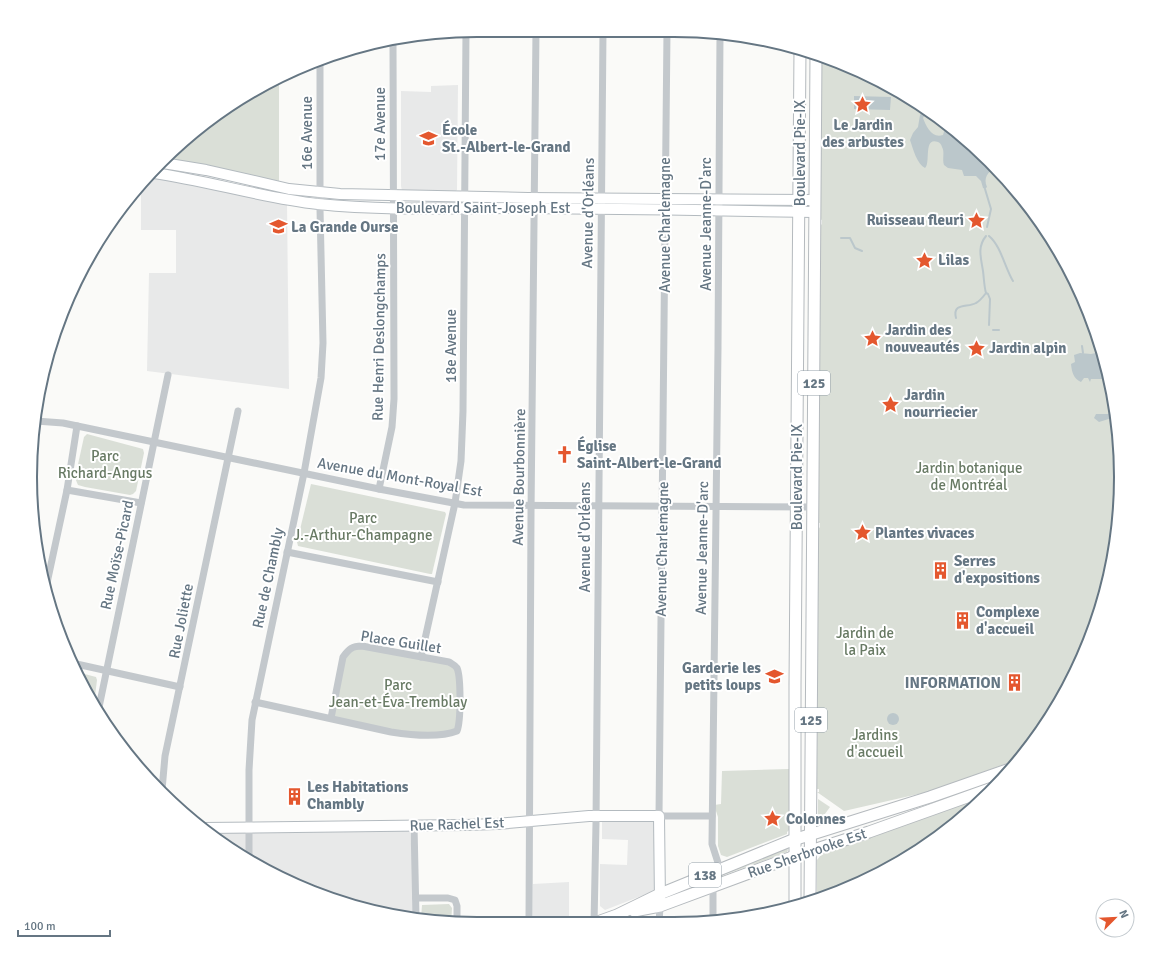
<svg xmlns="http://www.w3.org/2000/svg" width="1151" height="954" font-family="Signika,sans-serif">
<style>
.built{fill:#e8e9e9}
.green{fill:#dadfd7}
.water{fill:#bbc7cb}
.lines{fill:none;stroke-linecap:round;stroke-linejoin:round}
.stream{stroke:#bbc7cb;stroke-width:2}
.secondary-casing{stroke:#b3babf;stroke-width:12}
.primary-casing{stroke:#b5babe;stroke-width:13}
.street{stroke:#c3c8cc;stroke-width:7}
.secondary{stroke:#fff;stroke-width:10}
.primary{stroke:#fff;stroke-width:11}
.labels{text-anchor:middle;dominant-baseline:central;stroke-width:4;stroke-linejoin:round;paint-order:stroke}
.shield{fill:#fff;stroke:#939fa8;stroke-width:1}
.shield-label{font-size:14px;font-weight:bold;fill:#657683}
.street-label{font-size:15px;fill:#657683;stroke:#fff}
.poi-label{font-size:15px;font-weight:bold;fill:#657683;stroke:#fff;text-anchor:start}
.park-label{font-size:15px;fill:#687a64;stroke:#fff}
.rim{fill:none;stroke:#657683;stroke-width:2}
</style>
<rect width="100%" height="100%" fill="#fafaf8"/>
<g class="built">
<polygon points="458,85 457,190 455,192 402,191 401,186 401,91 431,92 431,86"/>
<polygon points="152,176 287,203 289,389 147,371 149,273 176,273 176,230 141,230 141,189"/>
<polygon points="656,820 654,891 605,910 600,906 600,864 627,865 628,840 602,839 602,822"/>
<polygon points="203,828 410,829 416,917 334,900 254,864"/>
<polygon points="569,882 569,924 533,923 533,884"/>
</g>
<g class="green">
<polygon points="821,56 845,64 923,105 990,161 1046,229 1087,306 1112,390 1121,477 1112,564 1087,648 1046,725 1018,759 936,790 844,811 817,792 819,792 819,789 817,789 818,530 820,527 820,523 818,523 820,226 822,224 822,220 820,219"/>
<polygon points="279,80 279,181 167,158 182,141 254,90"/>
<polygon points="87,434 143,449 144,453 136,491 133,494 130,495 85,487 78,485 75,478 84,437"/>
<polygon points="311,484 445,512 446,514 432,574 430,574 298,546 297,542"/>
<polygon points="354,646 449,662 459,675 457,731 411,735 331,718 343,657"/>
<polygon points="77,672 96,677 97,680 94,704"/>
<polygon points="789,769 789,804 791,804 790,829 787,832 787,834 727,857 721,855 718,846 718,817 714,805 721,804 722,771"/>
<polygon points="990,793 923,849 845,890 817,898 817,860 821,855"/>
<polygon points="818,799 830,807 822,818 818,815"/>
<polygon points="787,848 788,850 787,852 724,875 717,880 670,897 670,896"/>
<polygon points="449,904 452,908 451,923 421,918 422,905"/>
</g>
<g class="water">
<polygon points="854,96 891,97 890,110 854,109"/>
<path d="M 925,108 L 931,113 L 926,113 L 923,118 C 926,126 932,139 943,135 L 946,125 L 990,161 L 995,167 C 988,172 983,178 987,187 L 985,189 L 983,188 L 981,181 L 976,176 L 964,176 L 962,170 L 948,168 L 944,165 C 942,159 945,152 942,147 C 941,144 940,143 938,142 C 923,136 931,163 925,168 C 917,164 913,149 910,140 L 913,133 L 918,127 L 920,115 Z"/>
<path d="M 1101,352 L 1109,379 L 1091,379 L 1090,382 L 1088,378 L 1084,378 L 1081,382 C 1073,378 1072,372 1071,364 L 1075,362 L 1074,355 L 1080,353 L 1091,354 Z"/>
<polygon points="1114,409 1115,417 1099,422 1094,418 1096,414 1108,414"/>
<circle cx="893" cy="719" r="6"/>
</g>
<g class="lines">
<g class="stream">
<polyline points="985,189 991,209 987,227"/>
<path d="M 986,236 C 977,247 981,258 983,271 C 984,278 984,286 986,293"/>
<path d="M 989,236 C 1001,246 1005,268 1013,281"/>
<polyline points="841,238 850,238 855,248 862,251"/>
<path d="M 956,318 C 952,302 968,308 976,303 C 980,301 983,297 986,293 L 988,294 L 990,299 L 989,325"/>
<polyline points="993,330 999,330"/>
<polyline points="1082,346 1083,353"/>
</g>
<defs>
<g id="secondary">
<polyline points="163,163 206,170 289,189 340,194 528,198 815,200"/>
<path d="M 154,173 C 209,181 263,198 318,204 C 385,211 454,208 522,208 C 620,209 717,210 815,212"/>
<polyline points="203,828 465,825 497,824 589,816 659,816 660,902"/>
</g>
<g id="primary">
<polyline points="810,901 816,54"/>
<polyline points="795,905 795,685 800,49"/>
<polyline points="634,911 660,906 795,856 869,832 995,787"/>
<polyline points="592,924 617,915 660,894 790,841 930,797 1010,769"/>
</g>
</defs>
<use href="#secondary" class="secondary-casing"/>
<use href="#primary" class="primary-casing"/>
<g class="street">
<polyline points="667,31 659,816 712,816"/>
<polyline points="720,34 718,348 712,844 720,869"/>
<polyline points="36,421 63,423 379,489 464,505 812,507"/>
<polyline points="379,489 392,427 394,399 393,41"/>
<polyline points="67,490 141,503"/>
<polyline points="287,552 438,582"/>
<polyline points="47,583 67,490 77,426"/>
<polyline points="421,657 455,503 461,461 463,411 466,31"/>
<polyline points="72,663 180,687"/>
<path d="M 255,702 L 391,732 C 410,735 439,738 457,731 C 461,721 461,677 457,668 C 455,665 452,664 449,662 L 362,646 C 352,646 349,649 343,657 L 331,718"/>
<polyline points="98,712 168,375"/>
<polyline points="162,790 165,756 238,411"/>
<polyline points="414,825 416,917"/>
<polyline points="249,861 249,770 252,720 304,473 321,378 323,343 320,209 320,62"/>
<polyline points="416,898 448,898 455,900 457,906 457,923"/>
<polyline points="713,920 713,886"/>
<polyline points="529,923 531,514 536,30"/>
<polyline points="594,924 596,823 603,31"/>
<polyline points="659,924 660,906"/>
</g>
<use href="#secondary" class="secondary"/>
<use href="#primary" class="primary"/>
</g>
<defs>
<symbol id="sight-bare" viewBox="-9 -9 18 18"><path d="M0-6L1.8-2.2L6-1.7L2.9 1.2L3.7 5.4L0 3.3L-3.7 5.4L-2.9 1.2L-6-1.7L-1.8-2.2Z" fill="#e4572e" stroke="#fff" stroke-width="2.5" paint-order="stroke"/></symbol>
<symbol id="school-bare" viewBox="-9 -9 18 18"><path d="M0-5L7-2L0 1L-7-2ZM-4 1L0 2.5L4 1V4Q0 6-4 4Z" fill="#e4572e" stroke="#fff" stroke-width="2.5" paint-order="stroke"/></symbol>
<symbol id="church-bare" viewBox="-9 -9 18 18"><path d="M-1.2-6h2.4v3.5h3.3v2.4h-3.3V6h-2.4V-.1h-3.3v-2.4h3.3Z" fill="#e4572e" stroke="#fff" stroke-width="2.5" paint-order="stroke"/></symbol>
<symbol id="building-bare" viewBox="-9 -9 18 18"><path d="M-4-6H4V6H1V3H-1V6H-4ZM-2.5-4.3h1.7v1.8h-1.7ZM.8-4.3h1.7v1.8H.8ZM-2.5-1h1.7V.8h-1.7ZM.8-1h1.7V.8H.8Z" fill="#e4572e" stroke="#fff" stroke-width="2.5" paint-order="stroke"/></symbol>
</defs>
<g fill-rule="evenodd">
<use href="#sight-bare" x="850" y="92" width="25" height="25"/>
<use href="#school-bare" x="416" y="126" width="25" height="25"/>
<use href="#sight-bare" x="964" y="208" width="25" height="25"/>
<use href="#school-bare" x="266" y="214" width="25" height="25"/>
<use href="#sight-bare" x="912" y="248" width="25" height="25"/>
<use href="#sight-bare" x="860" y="326" width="25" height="25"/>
<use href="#sight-bare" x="964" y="336" width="25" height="25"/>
<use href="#sight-bare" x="878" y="392" width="25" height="25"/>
<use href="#church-bare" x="552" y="442" width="25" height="25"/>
<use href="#sight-bare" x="850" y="520" width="25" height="25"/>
<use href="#building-bare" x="928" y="558" width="25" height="25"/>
<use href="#building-bare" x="950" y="608" width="25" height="25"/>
<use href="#school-bare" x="762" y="664" width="25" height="25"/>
<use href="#building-bare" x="1002" y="670" width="25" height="25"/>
<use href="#building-bare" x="282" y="784" width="25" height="25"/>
<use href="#sight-bare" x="760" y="806" width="25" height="25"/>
</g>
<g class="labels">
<g class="shield">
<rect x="798" y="371" width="32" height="24" rx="3"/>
<rect x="795" y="708" width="32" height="24" rx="3"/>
<rect x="689" y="863" width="32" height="24" rx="3"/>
</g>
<g class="shield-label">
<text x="814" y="383">125</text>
<text x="811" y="720">125</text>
<text x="705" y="875">138</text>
</g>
<g class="street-label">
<text transform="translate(380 124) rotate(-90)">17e Avenue</text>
<text transform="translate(307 133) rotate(-90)">16e Avenue</text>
<text transform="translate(800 153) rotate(-90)">Boulevard Pie-IX</text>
<text x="483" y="208">Boulevard Saint-Joseph Est</text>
<text transform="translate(588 213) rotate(-89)">Avenue d'Orléans</text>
<text transform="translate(706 224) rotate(-90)">Avenue Jeanne-D'arc</text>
<text transform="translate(665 225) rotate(-90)">Avenue Charlemagne</text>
<text transform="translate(379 337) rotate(-89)">Rue Henri Deslongchamps</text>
<text transform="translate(451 346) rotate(-90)">18e Avenue</text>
<text transform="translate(400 477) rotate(10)">Avenue du Mont-Royal Est</text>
<text transform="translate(519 477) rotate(-89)">Avenue Bourbonnière</text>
<text transform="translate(797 477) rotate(-90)">Boulevard Pie-IX</text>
<text transform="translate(585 537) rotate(-90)">Avenue d'Orléans</text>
<text transform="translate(702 548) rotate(-89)">Avenue Jeanne-D'arc</text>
<text transform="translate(662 549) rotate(-89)">Avenue Charlemagne</text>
<text transform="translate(117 555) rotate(-78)">Rue Moïse-Picard</text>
<text transform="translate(268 578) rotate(-78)">Rue de Chambly</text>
<text transform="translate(181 621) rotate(-79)">Rue Joliette</text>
<text transform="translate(401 642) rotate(9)">Place Guillet</text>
<text transform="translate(457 824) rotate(-2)">Rue Rachel Est</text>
<text transform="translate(807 853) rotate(-19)">Rue Sherbrooke Est</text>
</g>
<g class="poi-label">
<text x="863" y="125" text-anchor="middle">Le Jardin<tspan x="863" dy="17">des arbustes</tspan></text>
<text x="442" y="130">École<tspan x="442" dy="17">St.-Albert-le-Grand</tspan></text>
<text x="964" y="220" text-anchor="end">Ruisseau fleuri</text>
<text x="291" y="227">La Grande Ourse</text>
<text x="938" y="260">Lilas</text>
<text x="885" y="330">Jardin des<tspan x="885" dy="17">nouveautés</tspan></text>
<text x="989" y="348">Jardin alpin</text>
<text x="904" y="395">Jardin<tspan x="904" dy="17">nourriecier</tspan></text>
<text x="577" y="446">Église<tspan x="577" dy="17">Saint-Albert-le-Grand</tspan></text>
<text x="875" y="533">Plantes vivaces</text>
<text x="954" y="561">Serres<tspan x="954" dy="17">d'expositions</tspan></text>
<text x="976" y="612">Complexe<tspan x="976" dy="17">d'accueil</tspan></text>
<text x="761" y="668" text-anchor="end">Garderie les<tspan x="761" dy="17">petits loups</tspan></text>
<text x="1001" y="683" text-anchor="end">INFORMATION</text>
<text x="307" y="787">Les Habitations<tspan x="307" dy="17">Chambly</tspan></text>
<text x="786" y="819">Colonnes</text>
</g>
<g class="park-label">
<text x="105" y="456">Parc<tspan x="105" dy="17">Richard-Angus</tspan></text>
<text x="969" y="468">Jardin botanique<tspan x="969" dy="17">de Montréal</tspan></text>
<text x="363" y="518">Parc<tspan x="363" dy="17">J.-Arthur-Champagne</tspan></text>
<text x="865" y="633">Jardin de<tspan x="865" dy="17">la Paix</tspan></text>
<text x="398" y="685">Parc<tspan x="398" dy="17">Jean-et-Éva-Tremblay</tspan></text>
<text x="875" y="735">Jardins<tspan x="875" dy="17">d'accueil</tspan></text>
</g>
</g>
<path d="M0 0H1151V954H0ZM477 37H674A440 440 0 0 1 1114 477V477A440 440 0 0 1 674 917H477A440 440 0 0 1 37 477V477A440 440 0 0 1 477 37Z" fill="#fff" fill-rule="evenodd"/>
<path class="rim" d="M477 37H674A440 440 0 0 1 1114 477V477A440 440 0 0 1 674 917H477A440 440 0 0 1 37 477V477A440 440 0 0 1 477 37Z"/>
<g transform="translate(1115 918) rotate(66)"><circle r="19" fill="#ffffff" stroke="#c1c8cd"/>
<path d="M0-3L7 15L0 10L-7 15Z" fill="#e4572e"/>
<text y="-6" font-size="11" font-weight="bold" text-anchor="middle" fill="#657683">N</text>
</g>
<path d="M18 930v6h92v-6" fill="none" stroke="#657683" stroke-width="2"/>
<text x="24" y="930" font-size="12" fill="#657683" stroke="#ffffff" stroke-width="3" paint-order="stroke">100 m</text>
</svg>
